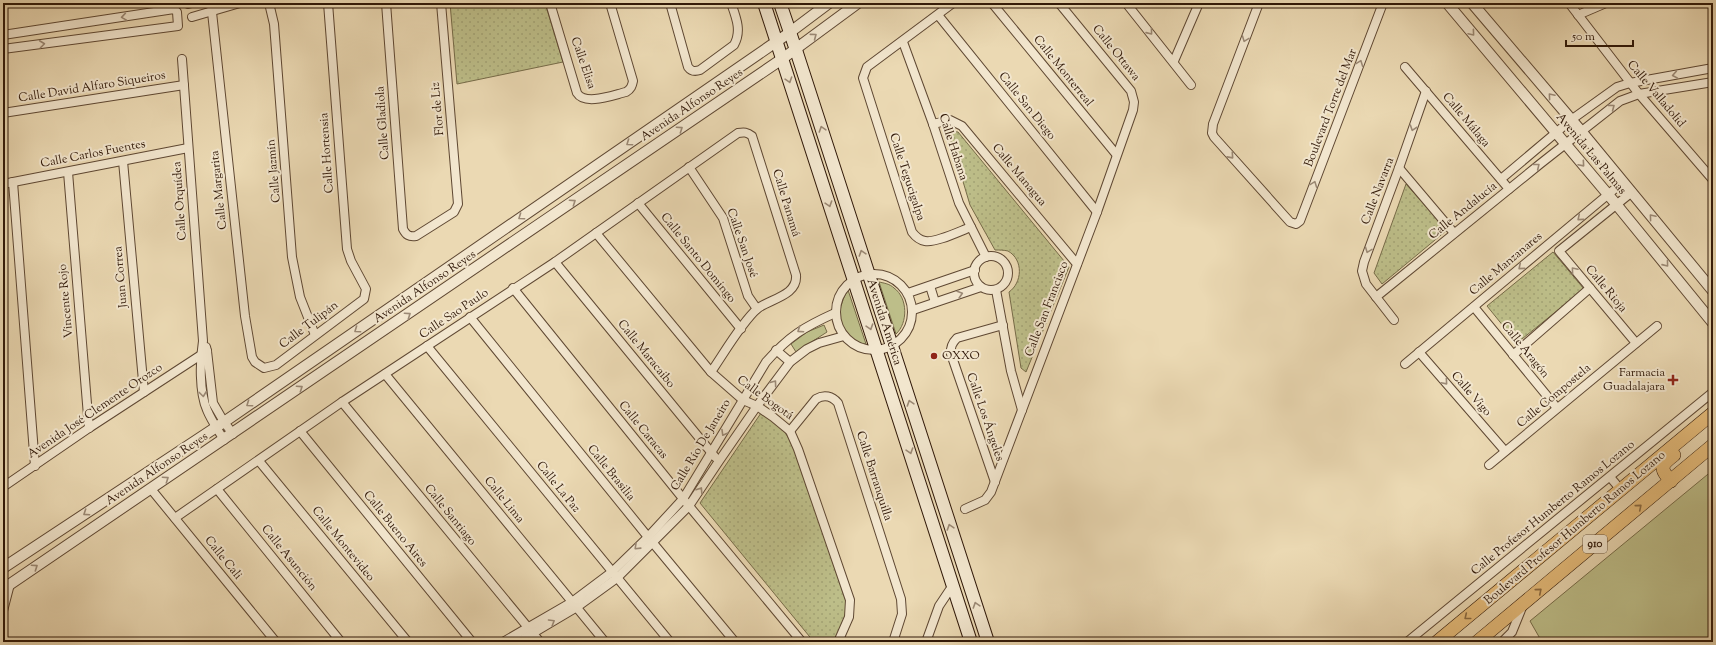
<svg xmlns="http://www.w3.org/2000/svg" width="1716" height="645" font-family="'Sorts Mill Goudy',serif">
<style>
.green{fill:#bdbe89;stroke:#766b48}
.park{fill:url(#park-dots);stroke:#766b48}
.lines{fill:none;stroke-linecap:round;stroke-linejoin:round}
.minor-casing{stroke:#5f4833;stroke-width:10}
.tertiary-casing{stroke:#5f4833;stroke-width:12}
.secondary-casing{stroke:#301808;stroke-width:14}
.primary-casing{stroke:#301808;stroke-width:14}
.minor{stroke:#f2e6ce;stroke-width:8}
.tertiary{stroke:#f2e6ce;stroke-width:10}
.secondary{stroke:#f2e6ce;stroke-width:12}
.primary{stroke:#e6bc7a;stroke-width:13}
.oneway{stroke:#9b8975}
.oneway2{stroke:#8b6a41}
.poi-dot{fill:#8f2418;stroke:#f2e6ce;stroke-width:1.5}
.labels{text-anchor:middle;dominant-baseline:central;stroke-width:4;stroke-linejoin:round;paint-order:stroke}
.shield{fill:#f2e6ce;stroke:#6a5643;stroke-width:1}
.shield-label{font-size:11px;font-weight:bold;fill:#301808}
.street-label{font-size:12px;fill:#301808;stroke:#f2e6ce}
.poi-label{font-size:12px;fill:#301808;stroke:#f2e6ce;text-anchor:start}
</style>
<defs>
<pattern id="park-dots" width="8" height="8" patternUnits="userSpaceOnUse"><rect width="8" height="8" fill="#bdbe89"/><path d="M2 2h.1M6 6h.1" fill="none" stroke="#a3a375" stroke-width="1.8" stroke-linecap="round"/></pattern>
</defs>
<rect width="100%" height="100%" fill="#ebd9b3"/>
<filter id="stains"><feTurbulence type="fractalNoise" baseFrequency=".005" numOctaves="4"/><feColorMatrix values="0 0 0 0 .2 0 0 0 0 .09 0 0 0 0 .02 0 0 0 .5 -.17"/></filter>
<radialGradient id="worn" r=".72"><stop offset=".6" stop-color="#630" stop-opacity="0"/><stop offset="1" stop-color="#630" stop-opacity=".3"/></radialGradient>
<g class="green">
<path d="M 879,282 C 884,283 890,284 894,288 C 908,298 908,323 896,334 Z"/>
<path d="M 848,290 L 866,344 C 863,343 857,343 854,341 C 834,332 838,305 848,290 Z"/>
<polygon points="824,325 827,332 796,352 791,344 807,332"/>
<polygon points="1713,470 1713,642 1542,642 1530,621"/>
</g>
<g class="park">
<polygon points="450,3 545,3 563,62 457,84"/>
<path d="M 948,131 L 958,132 L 1069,267 L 1026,372 L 1021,368 L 1009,292 C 1022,283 1024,260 1008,251 C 1004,250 999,250 995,250 L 970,205 Z"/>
<polygon points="1406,184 1447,230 1382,284 1374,273"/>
<polygon points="1553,252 1584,289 1517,343 1487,306"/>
<polygon points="761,413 783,429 794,447 848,607 836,642 814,642 700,503"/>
</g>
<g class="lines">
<defs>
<g id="minor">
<polyline points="211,3 245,316 252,357 255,362 264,368 276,365 364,299 366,289 351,261 347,249 328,3"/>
<polyline points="269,3 274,24 292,257 300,297 315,335"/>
<path d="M 386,3 L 403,229 C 406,235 409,237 416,236 L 454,212 L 458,204 L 441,3"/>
<path d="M 550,3 L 577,93 C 585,106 613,95 626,92 C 631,89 632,86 633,81 L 610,3"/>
<path d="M 670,3 L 688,67 C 691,71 694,72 700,70 L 734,45 C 742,31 736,17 731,3"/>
<path d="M 953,3 L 867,67 L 863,78 L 912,232 C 915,236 919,240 925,241 C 936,243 960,231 971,227"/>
<polyline points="992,3 1116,154"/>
<polyline points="1126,3 1191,85"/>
<polyline points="1259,3 1213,124 1212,133 1214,137 1290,222 1296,224 1300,221 1383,3"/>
<polyline points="1569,3 1639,94 1713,180"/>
<polyline points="188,4 192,3"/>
<polyline points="938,15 1097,212"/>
<polyline points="1578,15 1606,3"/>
<polyline points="192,17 240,3"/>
<polyline points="3,35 174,9 177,12 178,26 3,49"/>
<polyline points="903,42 933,124 959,203 986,257"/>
<path d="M 182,59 L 203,341 C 200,360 199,392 207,410 C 211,420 218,430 224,440"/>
<polyline points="1174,61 1199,3"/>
<polyline points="1405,67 1509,189"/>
<polyline points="3,113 184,85"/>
<polyline points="933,124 950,120 962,126 1077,264"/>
<polyline points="123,161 144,392"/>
<polyline points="689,167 723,218 748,296 757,309"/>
<polyline points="1399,168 1454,233"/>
<polyline points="68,172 89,428"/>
<polyline points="1501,179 1571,120 1617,87 1630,83 1713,68"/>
<polyline points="13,182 35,466"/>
<polyline points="3,184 188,148"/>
<polyline points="1632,192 1559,251 1636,343"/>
<polyline points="638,203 741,329"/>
<polyline points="596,233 711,372 743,400 757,406 773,417 790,431 798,449 850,600 849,617 838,642"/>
<circle cx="991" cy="273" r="17"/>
<polyline points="555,262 715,457"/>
<circle cx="874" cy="312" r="38"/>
<polyline points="930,286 935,302"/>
<polyline points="513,288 689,506 802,642"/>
<polyline points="996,290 1011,371 1022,410"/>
<polyline points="908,293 975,270"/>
<polyline points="1376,297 1540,164 1620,101 1639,94 1713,82"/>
<polyline points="1474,307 1557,408"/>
<polyline points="913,310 981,287"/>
<polyline points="470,317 648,537 735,642"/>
<polyline points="1394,320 1366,284 1362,271 1364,262 1399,168 1426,91"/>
<polyline points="427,346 670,642"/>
<polyline points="206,347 207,351 213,403 224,422 233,434"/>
<polyline points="776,350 790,362"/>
<polyline points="1419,352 1505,451"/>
<polyline points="1513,355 1590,288"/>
<polyline points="1405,364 1623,182"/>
<polyline points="385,374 605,642"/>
<polyline points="342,402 540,642"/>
<polyline points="300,431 472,642"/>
<path d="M 790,431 L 816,399 C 824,394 832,396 838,403 L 901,599 L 902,614 L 893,642"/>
<polyline points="259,461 408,642"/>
<polyline points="1489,465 1657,326"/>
<polyline points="1610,477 1621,490"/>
<path d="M 995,482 L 951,354 C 950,347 952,343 957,338 L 1003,325"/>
<polyline points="3,487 89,428 207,351"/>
<polyline points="151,489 276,642"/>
<polyline points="217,489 341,642"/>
<polyline points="965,509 985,500 991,492 1097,212 1133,110 1134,102 1131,91 1059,3"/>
<path d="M 175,518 L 342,402 L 555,262 L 738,133 C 744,132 747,132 752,136 L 796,275 C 798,296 769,299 757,309 C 741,323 723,355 711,372"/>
<polyline points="3,611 10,584"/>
<path d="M 503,642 L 572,602 L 612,572 L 648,537 L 683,499 L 766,362 C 789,336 804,327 835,313"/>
<polyline points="518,642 577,607 617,578 689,506 719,461 757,406 790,362 807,349 819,343 844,336"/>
<polyline points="926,642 939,606 953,585"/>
<polyline points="1407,642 1713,392"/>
<polyline points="1502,642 1512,632 1523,605"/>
</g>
<g id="tertiary">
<polyline points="1447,3 1616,204 1713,323"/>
<polyline points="1472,3 1581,131 1713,291"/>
<polyline points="3,568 224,422 789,33 829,3"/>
<polyline points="3,589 782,59 858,3"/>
</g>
<g id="secondary">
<polyline points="764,3 971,642"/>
<polyline points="780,3 796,50 988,642"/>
</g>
<g id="primary">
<path d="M 1671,481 C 1659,468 1661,465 1674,455"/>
<polyline points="1437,642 1713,413"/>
<polyline points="1477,642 1713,445"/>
</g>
</defs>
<use href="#minor" class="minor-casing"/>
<use href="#tertiary" class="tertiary-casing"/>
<use href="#secondary" class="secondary-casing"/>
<use href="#primary" class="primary-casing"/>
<use href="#minor" class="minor"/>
<use href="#tertiary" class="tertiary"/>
<use href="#secondary" class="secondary"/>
<use href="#primary" class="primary"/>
</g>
<defs><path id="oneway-chevron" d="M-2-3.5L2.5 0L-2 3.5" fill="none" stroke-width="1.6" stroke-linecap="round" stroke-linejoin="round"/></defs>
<g class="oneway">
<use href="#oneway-chevron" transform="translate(124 17) rotate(171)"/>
<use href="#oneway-chevron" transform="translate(1150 32) rotate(51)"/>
<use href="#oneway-chevron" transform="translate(1472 33) rotate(50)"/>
<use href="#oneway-chevron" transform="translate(814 36) rotate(-37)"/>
<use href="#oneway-chevron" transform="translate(1245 39) rotate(111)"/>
<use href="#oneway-chevron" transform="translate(42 44) rotate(-7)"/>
<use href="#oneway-chevron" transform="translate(1360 63) rotate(-69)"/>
<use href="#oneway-chevron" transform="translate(1675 75) rotate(170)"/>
<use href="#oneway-chevron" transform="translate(789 80) rotate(72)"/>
<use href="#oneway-chevron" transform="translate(1551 96) rotate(-130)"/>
<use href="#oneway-chevron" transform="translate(1612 107) rotate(-37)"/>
<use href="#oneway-chevron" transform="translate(1413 128) rotate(109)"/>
<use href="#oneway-chevron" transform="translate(680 129) rotate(-34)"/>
<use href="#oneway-chevron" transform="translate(822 129) rotate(-108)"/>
<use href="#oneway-chevron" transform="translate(629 143) rotate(145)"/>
<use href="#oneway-chevron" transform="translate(1231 156) rotate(48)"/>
<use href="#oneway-chevron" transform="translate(1582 164) rotate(49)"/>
<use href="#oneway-chevron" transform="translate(1537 166) rotate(-39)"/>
<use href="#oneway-chevron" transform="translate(1314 184) rotate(-69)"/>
<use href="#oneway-chevron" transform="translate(573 202) rotate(-34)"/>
<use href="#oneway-chevron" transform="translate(829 204) rotate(72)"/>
<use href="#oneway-chevron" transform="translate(521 217) rotate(145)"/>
<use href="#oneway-chevron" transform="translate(1652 217) rotate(-130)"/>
<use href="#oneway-chevron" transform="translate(1580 218) rotate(140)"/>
<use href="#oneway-chevron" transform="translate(1368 250) rotate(111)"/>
<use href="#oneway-chevron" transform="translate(862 253) rotate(-108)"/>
<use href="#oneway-chevron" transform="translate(1666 264) rotate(51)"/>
<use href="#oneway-chevron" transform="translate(1521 267) rotate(140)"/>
<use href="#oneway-chevron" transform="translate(1574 270) rotate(-130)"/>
<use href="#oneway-chevron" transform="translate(960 294) rotate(-17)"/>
<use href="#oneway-chevron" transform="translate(408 315) rotate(-34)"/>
<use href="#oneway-chevron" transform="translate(870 327) rotate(72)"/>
<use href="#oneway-chevron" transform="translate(357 330) rotate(145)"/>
<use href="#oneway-chevron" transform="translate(800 330) rotate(146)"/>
<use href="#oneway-chevron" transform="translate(1445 382) rotate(49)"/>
<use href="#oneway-chevron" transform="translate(774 383) rotate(-54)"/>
<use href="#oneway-chevron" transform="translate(300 388) rotate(-34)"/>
<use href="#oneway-chevron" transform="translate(203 394) rotate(83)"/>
<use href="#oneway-chevron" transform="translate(910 403) rotate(-108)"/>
<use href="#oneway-chevron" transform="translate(249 404) rotate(145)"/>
<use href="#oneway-chevron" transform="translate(724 433) rotate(120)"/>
<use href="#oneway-chevron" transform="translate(910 451) rotate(72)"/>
<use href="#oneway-chevron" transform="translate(166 479) rotate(-34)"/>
<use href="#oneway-chevron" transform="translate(700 490) rotate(-57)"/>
<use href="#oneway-chevron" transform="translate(86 513) rotate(146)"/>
<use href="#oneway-chevron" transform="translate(950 527) rotate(-108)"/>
<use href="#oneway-chevron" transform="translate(637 547) rotate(136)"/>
<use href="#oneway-chevron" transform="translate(35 567) rotate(-34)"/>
<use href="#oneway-chevron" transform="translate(976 605) rotate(-108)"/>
<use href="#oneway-chevron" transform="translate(552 622) rotate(-31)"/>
</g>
<g class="oneway2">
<use href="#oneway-chevron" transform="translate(1639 507) rotate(-40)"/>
<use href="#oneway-chevron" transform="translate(1539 591) rotate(-40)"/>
<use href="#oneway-chevron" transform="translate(1467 617) rotate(141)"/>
</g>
<g class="poi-dot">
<circle cx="934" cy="356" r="4"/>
<path d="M1671 374h4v4h4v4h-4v4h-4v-4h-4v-4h4z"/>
</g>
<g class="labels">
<rect class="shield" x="1583" y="535" width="24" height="18" rx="3"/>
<g class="shield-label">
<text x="1595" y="544">910</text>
</g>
<g class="street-label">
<text transform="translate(1116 53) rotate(51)">Calle Ottawa</text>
<text transform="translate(583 63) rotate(71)">Calle Elisa</text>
<text transform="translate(1063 71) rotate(51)">Calle Monterreal</text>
<text transform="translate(92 87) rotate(-9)">Calle David Alfaro Siqueiros</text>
<text transform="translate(1656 94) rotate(50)">Calle Valladolid</text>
<text transform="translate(692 105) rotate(-34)">Avenida Alfonso Reyes</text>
<text transform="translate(1027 106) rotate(51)">Calle San Diego</text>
<text transform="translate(1331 108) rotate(-69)">Boulevard Torre del Mar</text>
<text transform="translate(438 109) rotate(-95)">Flor de Liz</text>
<text transform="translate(1466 120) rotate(50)">Calle Málaga</text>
<text transform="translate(383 123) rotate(-94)">Calle Gladiola</text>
<text transform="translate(953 147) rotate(72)">Calle Habana</text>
<text transform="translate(327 153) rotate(-94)">Calle Hortensia</text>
<text transform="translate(93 154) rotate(-11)">Calle Carlos Fuentes</text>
<text transform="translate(1591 154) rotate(50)">Avenida Las Palmas</text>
<text transform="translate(274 171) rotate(-95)">Calle Jazmín</text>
<text transform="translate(1019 175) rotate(50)">Calle Managua</text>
<text transform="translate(907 177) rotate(72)">Calle Tegucigalpa</text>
<text transform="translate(219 190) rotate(-96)">Calle Margarita</text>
<text transform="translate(1378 191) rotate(-69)">Calle Navarra</text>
<text transform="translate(180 201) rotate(-94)">Calle Orquídea</text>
<text transform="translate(786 203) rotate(73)">Calle Panamá</text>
<text transform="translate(1463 211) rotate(-39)">Calle Andalucía</text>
<text transform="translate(742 243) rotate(71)">Calle San José</text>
<text transform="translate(698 258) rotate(51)">Calle Santo Domingo</text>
<text transform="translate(1506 264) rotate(-40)">Calle Manzanares</text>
<text transform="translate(121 277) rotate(-95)">Juan Correa</text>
<text transform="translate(425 287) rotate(-34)">Avenida Alfonso Reyes</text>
<text transform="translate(1606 289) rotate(50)">Calle Rioja</text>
<text transform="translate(66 301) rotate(-95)">Vincente Rojo</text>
<text transform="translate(1047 309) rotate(-69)">Calle San Francisco</text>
<text transform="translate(454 314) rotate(-34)">Calle Sao Paulo</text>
<text transform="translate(884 322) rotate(72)">Avenida América</text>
<text transform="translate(309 325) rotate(-37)">Calle Tulipán</text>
<text transform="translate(1525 350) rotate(51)">Calle Aragón</text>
<text transform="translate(646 354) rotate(51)">Calle Maracaibo</text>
<text transform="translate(1471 394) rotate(49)">Calle Vigo</text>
<text transform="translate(1554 396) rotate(-40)">Calle Compostela</text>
<text transform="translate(765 398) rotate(36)">Calle Bogotá</text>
<text transform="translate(95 411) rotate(-34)">Avenida José Clemente Orozco</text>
<text transform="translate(985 417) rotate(71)">Calle Los Ángeles</text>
<text transform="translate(643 430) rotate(51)">Calle Caracas</text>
<text transform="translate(701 445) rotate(-59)">Calle Río De Janeiro</text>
<text transform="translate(157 469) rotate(-34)">Avenida Alfonso Reyes</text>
<text transform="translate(611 473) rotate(51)">Calle Brasilia</text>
<text transform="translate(874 476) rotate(72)">Calle Barranquilla</text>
<text transform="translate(558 487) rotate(51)">Calle La Paz</text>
<text transform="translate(504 500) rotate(51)">Calle Lima</text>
<text transform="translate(1553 508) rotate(-39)">Calle Profesor Humberto Ramos Lozano</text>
<text transform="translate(450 515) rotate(51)">Calle Santiago</text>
<text transform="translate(1575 528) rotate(-40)">Boulevard Profesor Humberto Ramos Lozano</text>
<text transform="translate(395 529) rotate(51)">Calle Bueno Aires</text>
<text transform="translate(343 544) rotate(51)">Calle Montevideo</text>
<text transform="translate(223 558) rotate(51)">Calle Cali</text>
<text transform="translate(289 558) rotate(51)">Calle Asunción</text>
</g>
<g class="poi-label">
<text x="942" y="356">OXXO</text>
<text x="1665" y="373" text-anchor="end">Farmacia<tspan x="1665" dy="14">Guadalajara</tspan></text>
</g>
</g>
<rect width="1716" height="645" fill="none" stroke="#ebd9b3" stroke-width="16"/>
<rect x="4" y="4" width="1708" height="637" fill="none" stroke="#301808" stroke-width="2"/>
<rect x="8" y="8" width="1700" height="629" fill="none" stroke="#301808"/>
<path d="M1566 40v6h67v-6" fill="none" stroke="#301808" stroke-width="2"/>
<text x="1572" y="40" font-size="12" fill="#301808" stroke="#f2e6ce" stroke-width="3" paint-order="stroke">50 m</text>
<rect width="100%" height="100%" filter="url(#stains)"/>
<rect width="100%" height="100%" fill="url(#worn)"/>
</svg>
